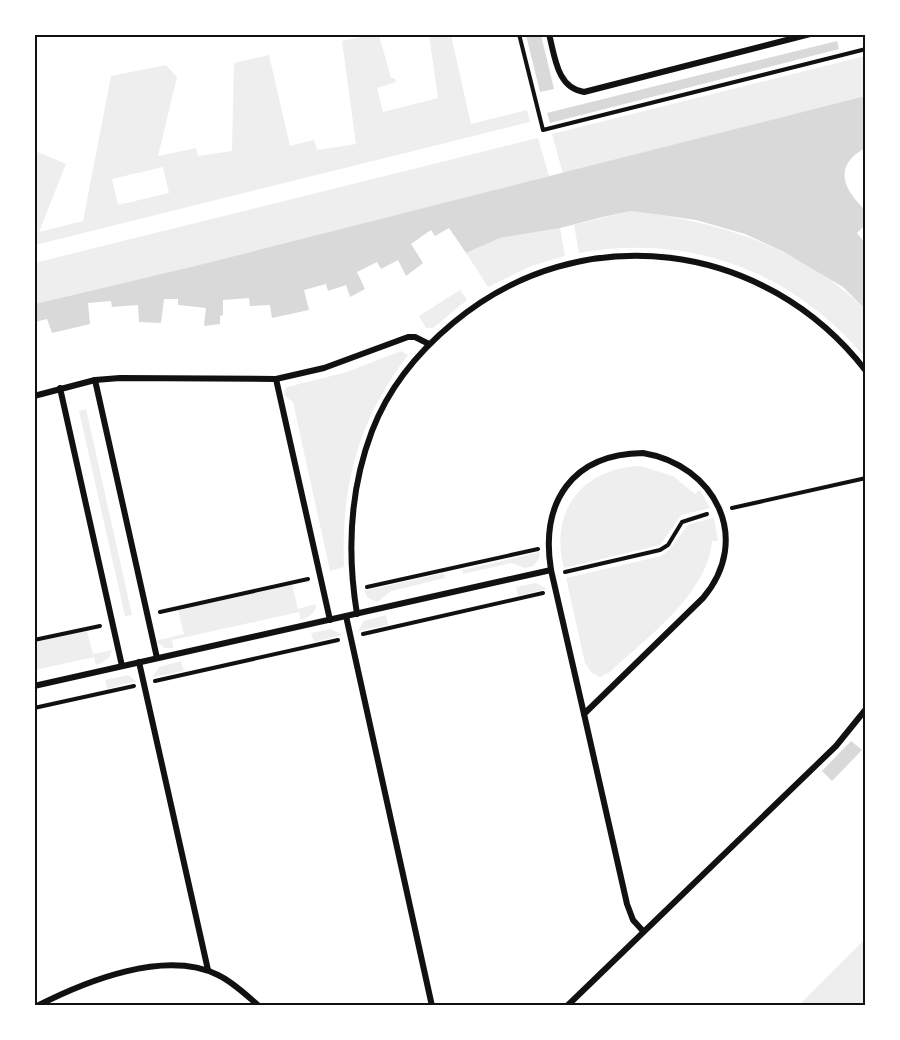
<svg xmlns="http://www.w3.org/2000/svg" width="900" height="1040" font-family="Commissioner,sans-serif">
<style>
.green{fill:#eee;fill-rule:evenodd}
.water{fill:#d9d9d9}
.lines{fill:none;stroke-linecap:round;stroke-linejoin:round}
.path{stroke:#111;stroke-width:4}
.minor{stroke:#111;stroke-width:6}
.neatline{fill:none;stroke:#111;stroke-width:2}
</style>
<rect width="100%" height="100%" fill="#fff"/>
<g class="green">
<path d="M 376,34 L 379,35 L 391,78 L 395,78 L 396,82 L 377,88 L 383,112 L 438,98 L 429,35 L 451,35 L 471,124 L 527,110 L 530,122 L 35,245 L 35,151 L 66,164 L 39,232 L 83,221 L 111,76 L 166,65 L 177,77 L 158,156 L 196,148 L 198,156 L 232,151 L 234,63 L 269,55 L 290,146 L 314,140 L 317,150 L 356,144 L 342,41 ZM 163,167 L 169,193 L 118,205 L 112,179 Z"/>
<polygon points="865,56 865,96 563,174 552,134"/>
<polygon points="538,138 549,176 203,264 35,304 34,263"/>
<path d="M 631,211 C 718,221 801,247 865,309 L 865,357 C 792,271 691,233 579,253 L 574,225 Z"/>
<polygon points="560,228 565,256 531,266 488,287 466,253 500,238"/>
<polygon points="460,290 467,300 433,328 426,328 419,316"/>
<path d="M 401,351 L 408,355 C 358,420 341,486 344,567 L 330,571 L 293,402 L 285,396 L 284,391 L 287,387 L 347,372 Z"/>
<polygon points="86,409 132,615 125,616 79,411"/>
<path d="M 640,466 L 673,476 L 695,494 L 700,490 L 710,508 L 681,515 L 660,545 L 564,568 C 549,512 582,468 640,466 Z"/>
<path d="M 714,518 L 718,541 L 712,541 C 707,595 647,637 610,672 L 600,677 L 592,673 L 585,663 L 566,578 L 661,556 L 669,550 L 689,524 Z"/>
<polygon points="540,552 539,559 533,566 525,568 511,563 463,574 462,570"/>
<polygon points="444,573 445,578 391,591 377,602 368,598 364,591"/>
<polygon points="536,583 547,589 518,596 516,587"/>
<path d="M 292,585 L 298,609 L 316,604 C 316,613 309,617 301,620 L 299,612 L 172,640 L 173,648 L 165,648 L 155,641 L 184,634 L 178,610 Z"/>
<polygon points="386,615 388,625 358,631 364,621"/>
<polygon points="331,629 342,635 314,642 311,633"/>
<path d="M 87,631 L 93,654 L 112,650 C 110,659 104,662 96,665 L 94,657 L 35,670 L 34,642 Z"/>
<polygon points="181,661 184,671 153,677 159,667"/>
<polygon points="128,675 136,681 107,689 105,680"/>
<polygon points="865,939 865,1005 799,1005"/>
</g>
<g class="water">
<polygon points="526,35 541,35 554,89 540,92"/>
<polygon points="837,41 839,49 550,123 547,113"/>
<path d="M 865,96 L 865,148 C 832,167 844,189 865,210 L 865,225 L 857,233 L 865,243 L 865,309 L 843,287 L 784,252 L 745,234 L 696,220 L 661,215 L 631,211 L 603,217 L 560,228 L 500,238 L 466,253 L 449,228 L 435,236 L 431,230 L 411,244 L 423,263 L 406,276 L 398,260 L 381,269 L 377,262 L 357,272 L 365,289 L 350,297 L 346,285 L 328,291 L 326,284 L 304,290 L 309,310 L 272,318 L 270,305 L 250,306 L 249,298 L 223,300 L 223,315 L 220,316 L 220,324 L 204,326 L 206,308 L 178,305 L 178,299 L 164,299 L 161,323 L 139,322 L 138,305 L 112,307 L 111,301 L 88,303 L 90,324 L 52,333 L 47,319 L 35,322 L 35,304 L 203,264 Z"/>
<polygon points="851,741 862,750 832,781 822,771"/>
</g>
<g class="lines">
<g class="path">
<polyline points="519,34 543,130 866,49"/>
<polyline points="732,508 866,478"/>
<polyline points="565,572 660,550 668,545 682,522 707,514"/>
<polyline points="367,587 538,549"/>
<polyline points="160,612 308,579"/>
<polyline points="363,634 543,593"/>
<polyline points="34,640 100,626"/>
<polyline points="155,681 338,640"/>
<polyline points="34,708 134,686"/>
</g>
<g class="minor">
<path d="M 549,34 C 555,57 557,88 584,92 L 810,34"/>
<polyline points="276,379 330,620"/>
<polyline points="95,380 157,658"/>
<polyline points="60,388 122,666"/>
<polyline points="34,396 95,380 120,378 276,379 324,368 408,337 415,337 429,344"/>
<path d="M 643,453 C 715,465 753,539 703,598 L 584,714 L 551,570 C 540,502 572,454 643,453 Z"/>
<path d="M 357,614 C 347,553 350,489 372,431 C 388,389 418,352 453,323 C 581,216 765,240 866,371"/>
<polyline points="346,616 432,1006"/>
<polyline points="139,662 208,970"/>
<polyline points="34,686 551,570"/>
<polyline points="584,714 627,904 633,920 643,931"/>
<path d="M 37,1006 C 86,981 165,949 218,975 C 233,982 246,995 259,1006"/>
<polyline points="567,1006 836,746 866,709"/>
</g>
</g>
<rect width="900" height="1040" fill="none" stroke="#ffffff" stroke-width="72"/>
<rect x="36" y="36" width="828" height="968" class="neatline"/>
</svg>
